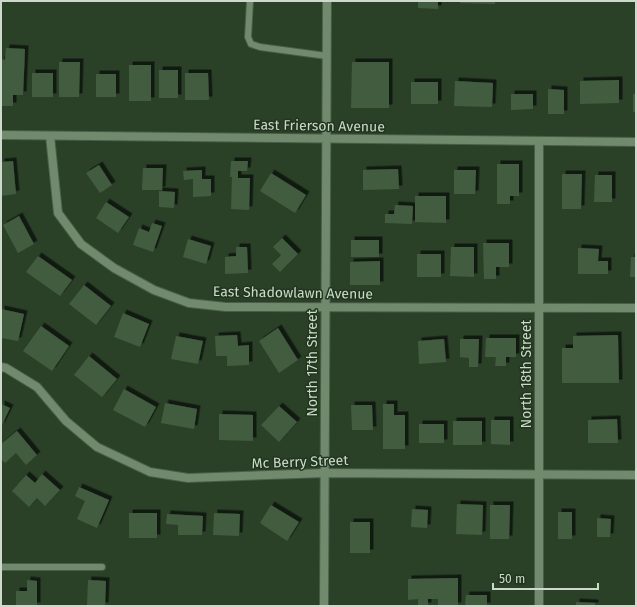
<svg xmlns="http://www.w3.org/2000/svg" width="637" height="607" font-family="'Fira Sans',sans-serif">
<style>
.building{fill:#435b40;filter:url(#shadow)}
.lines{fill:none;stroke-linecap:round;stroke-linejoin:round}
.lane-casing{stroke:#4a5d48;stroke-width:8}
.street-casing{stroke:#4a5d48;stroke-width:10}
.lane{stroke:#718a6e;stroke-width:6}
.street{stroke:#718a6e;stroke-width:8}
.labels{text-anchor:middle;dominant-baseline:central;stroke-width:3;stroke-linejoin:round;paint-order:stroke}
.street-label{font-size:14px;fill:#cddacb;stroke:#20371e}
</style>
<defs>
<filter id="shadow"><feDropShadow dx="3.5" dy="-3.5" stdDeviation="0" flood-color="#0009"/></filter>
</defs>
<rect width="100%" height="100%" fill="#2a4128"/>
<g class="building">
<polygon points="418,1 438,1 438,9 418,8"/>
<polygon points="460,1 495,1 495,4 460,3"/>
<polygon points="6,48 25,49 23,95 13,95 13,106 1,106 1,59 5,60"/>
<polygon points="59,62 80,62 79,97 59,97"/>
<polygon points="352,62 389,62 389,108 351,108"/>
<rect x="129" y="65" width="22" height="36"/>
<rect x="159" y="70" width="19" height="28"/>
<rect x="32" y="73" width="21" height="24"/>
<polygon points="185,73 208,73 209,100 185,100"/>
<rect x="96" y="74" width="20" height="23"/>
<polygon points="619,80 619,103 580,104 580,81"/>
<polygon points="455,81 493,83 492,107 454,106"/>
<rect x="411" y="82" width="27" height="22"/>
<polygon points="548,89 564,90 564,114 548,114"/>
<polygon points="511,94 533,94 533,109 511,110"/>
<rect x="633" y="94" width="3" height="18"/>
<polygon points="13,161 16,194 1,196 1,162"/>
<polygon points="231,161 248,161 247,171 238,171 238,178 250,178 249,210 231,209 232,177 230,177"/>
<polygon points="497,164 519,164 519,196 510,196 510,204 497,204"/>
<polygon points="99,165 112,185 100,193 86,173"/>
<polygon points="143,168 163,168 162,190 142,190"/>
<polygon points="398,169 399,189 363,190 363,170"/>
<polygon points="202,170 202,179 211,179 211,196 193,197 193,179 184,180 183,171"/>
<polygon points="454,170 476,170 475,194 454,194"/>
<polygon points="271,173 306,195 295,213 260,191"/>
<polygon points="562,174 582,174 581,209 562,209"/>
<polygon points="595,175 612,175 612,202 594,202"/>
<polygon points="159,191 175,192 174,208 159,207"/>
<polygon points="415,196 446,196 446,223 415,222"/>
<polygon points="106,202 129,217 118,233 96,218"/>
<polygon points="395,205 413,206 412,224 385,223 385,214 394,214"/>
<polygon points="19,216 34,244 18,253 3,225"/>
<polygon points="152,223 162,226 153,252 133,245 139,228 149,232"/>
<polygon points="282,238 298,254 280,272 272,264 281,255 273,247"/>
<polygon points="188,239 211,246 206,264 183,257"/>
<rect x="351" y="240" width="28" height="17"/>
<polygon points="483,243 509,243 509,267 496,267 496,279 484,279"/>
<polygon points="236,247 247,247 248,273 225,274 225,257 236,256"/>
<polygon points="451,247 474,247 474,277 450,276"/>
<polygon points="578,248 599,249 598,261 608,261 608,274 578,274"/>
<rect x="417" y="254" width="24" height="23"/>
<polygon points="38,256 72,280 60,296 26,272"/>
<polygon points="631,257 636,257 636,277 630,277"/>
<polygon points="380,261 380,285 350,285 350,262"/>
<polygon points="84,285 111,306 96,325 69,304"/>
<polygon points="1,309 24,314 18,341 1,338"/>
<polygon points="123,313 149,324 140,347 114,337"/>
<polygon points="41,326 69,346 52,371 23,351"/>
<polygon points="278,328 298,360 279,373 259,341"/>
<polygon points="237,335 238,346 249,345 249,365 227,366 227,356 216,356 215,336"/>
<polygon points="618,335 619,383 562,383 562,348 573,348 573,336"/>
<polygon points="176,336 203,341 198,364 171,359"/>
<polygon points="486,338 516,338 516,357 506,357 506,366 495,366 496,357 485,357"/>
<polygon points="444,339 446,362 419,364 418,341"/>
<polygon points="460,339 479,339 478,367 469,367 469,358 460,357"/>
<polygon points="89,356 117,379 102,397 74,375"/>
<polygon points="124,389 156,407 145,427 113,410"/>
<polygon points="165,403 197,409 194,429 161,423"/>
<polygon points="1,404 10,408 1,427"/>
<polygon points="383,404 394,404 394,415 405,415 405,449 383,449"/>
<polygon points="351,405 372,405 373,430 352,430"/>
<polygon points="279,406 297,422 279,442 261,425"/>
<polygon points="219,414 253,415 253,441 219,440"/>
<polygon points="617,419 618,443 588,443 588,420"/>
<polygon points="491,420 510,420 510,445 491,444"/>
<rect x="453" y="421" width="29" height="24"/>
<rect x="419" y="424" width="25" height="19"/>
<polygon points="17,431 37,455 26,465 16,453 5,463 1,459 1,444"/>
<polygon points="42,474 60,490 45,506 37,498 29,507 12,491 26,475 35,483"/>
<polygon points="79,487 109,500 97,528 77,519 85,501 75,496"/>
<polygon points="457,504 483,505 482,535 456,534"/>
<polygon points="271,505 299,522 287,541 260,523"/>
<polygon points="490,505 510,505 509,539 490,539"/>
<polygon points="412,509 428,510 427,528 411,527"/>
<rect x="558" y="512" width="14" height="27"/>
<rect x="129" y="513" width="28" height="25"/>
<polygon points="214,513 240,514 239,536 213,535"/>
<polygon points="167,514 203,516 202,535 178,535 178,525 166,524"/>
<polygon points="597,518 611,519 610,537 597,537"/>
<rect x="350" y="522" width="20" height="31"/>
<polygon points="458,578 458,606 438,606 438,599 428,599 428,606 418,606 418,599 408,600 408,579"/>
<polygon points="27,580 37,581 37,606 16,606 16,591 27,591"/>
<polygon points="88,580 106,581 105,606 87,606"/>
<polygon points="466,595 487,595 487,606 465,606"/>
<polygon points="576,602 595,603 595,606 576,606"/>
</g>
<g class="lines">
<defs>
<g id="lane">
<polyline points="250,1 248,37 251,44 260,47 327,56"/>
<polyline points="1,567 102,567"/>
</g>
<g id="street">
<polyline points="1,135 636,142"/>
<polyline points="50,136 58,213 81,244 114,268 154,290 189,303 226,307 636,308"/>
<polyline points="539,142 539,606"/>
<polyline points="1,367 6,368 37,387 66,421 97,447 150,472 188,478 325,473 636,475"/>
<polyline points="324,606 327,1"/>
</g>
</defs>
<use href="#lane" class="lane-casing"/>
<use href="#street" class="street-casing"/>
<use href="#lane" class="lane"/>
<use href="#street" class="street"/>
</g>
<g class="labels">
<g class="street-label">
<text transform="translate(319 126) rotate(1)">East Frierson Avenue</text>
<text transform="translate(293 293) rotate(1)">East Shadowlawn Avenue</text>
<text transform="translate(312 363) rotate(-90)">North 17th Street</text>
<text transform="translate(526 374) rotate(-90)">North 18th Street</text>
<text transform="translate(300 462) rotate(-2)">Mc Berry Street</text>
</g>
</g>
<rect width="637" height="607" fill="none" stroke="#cddacb" stroke-width="4"/>
<path d="M493 583v6h105v-6" fill="none" stroke="#cddacb" stroke-width="2"/>
<text x="499" y="583" font-size="12" fill="#cddacb" stroke="#20371e" stroke-width="3" paint-order="stroke">50 m</text>
</svg>
